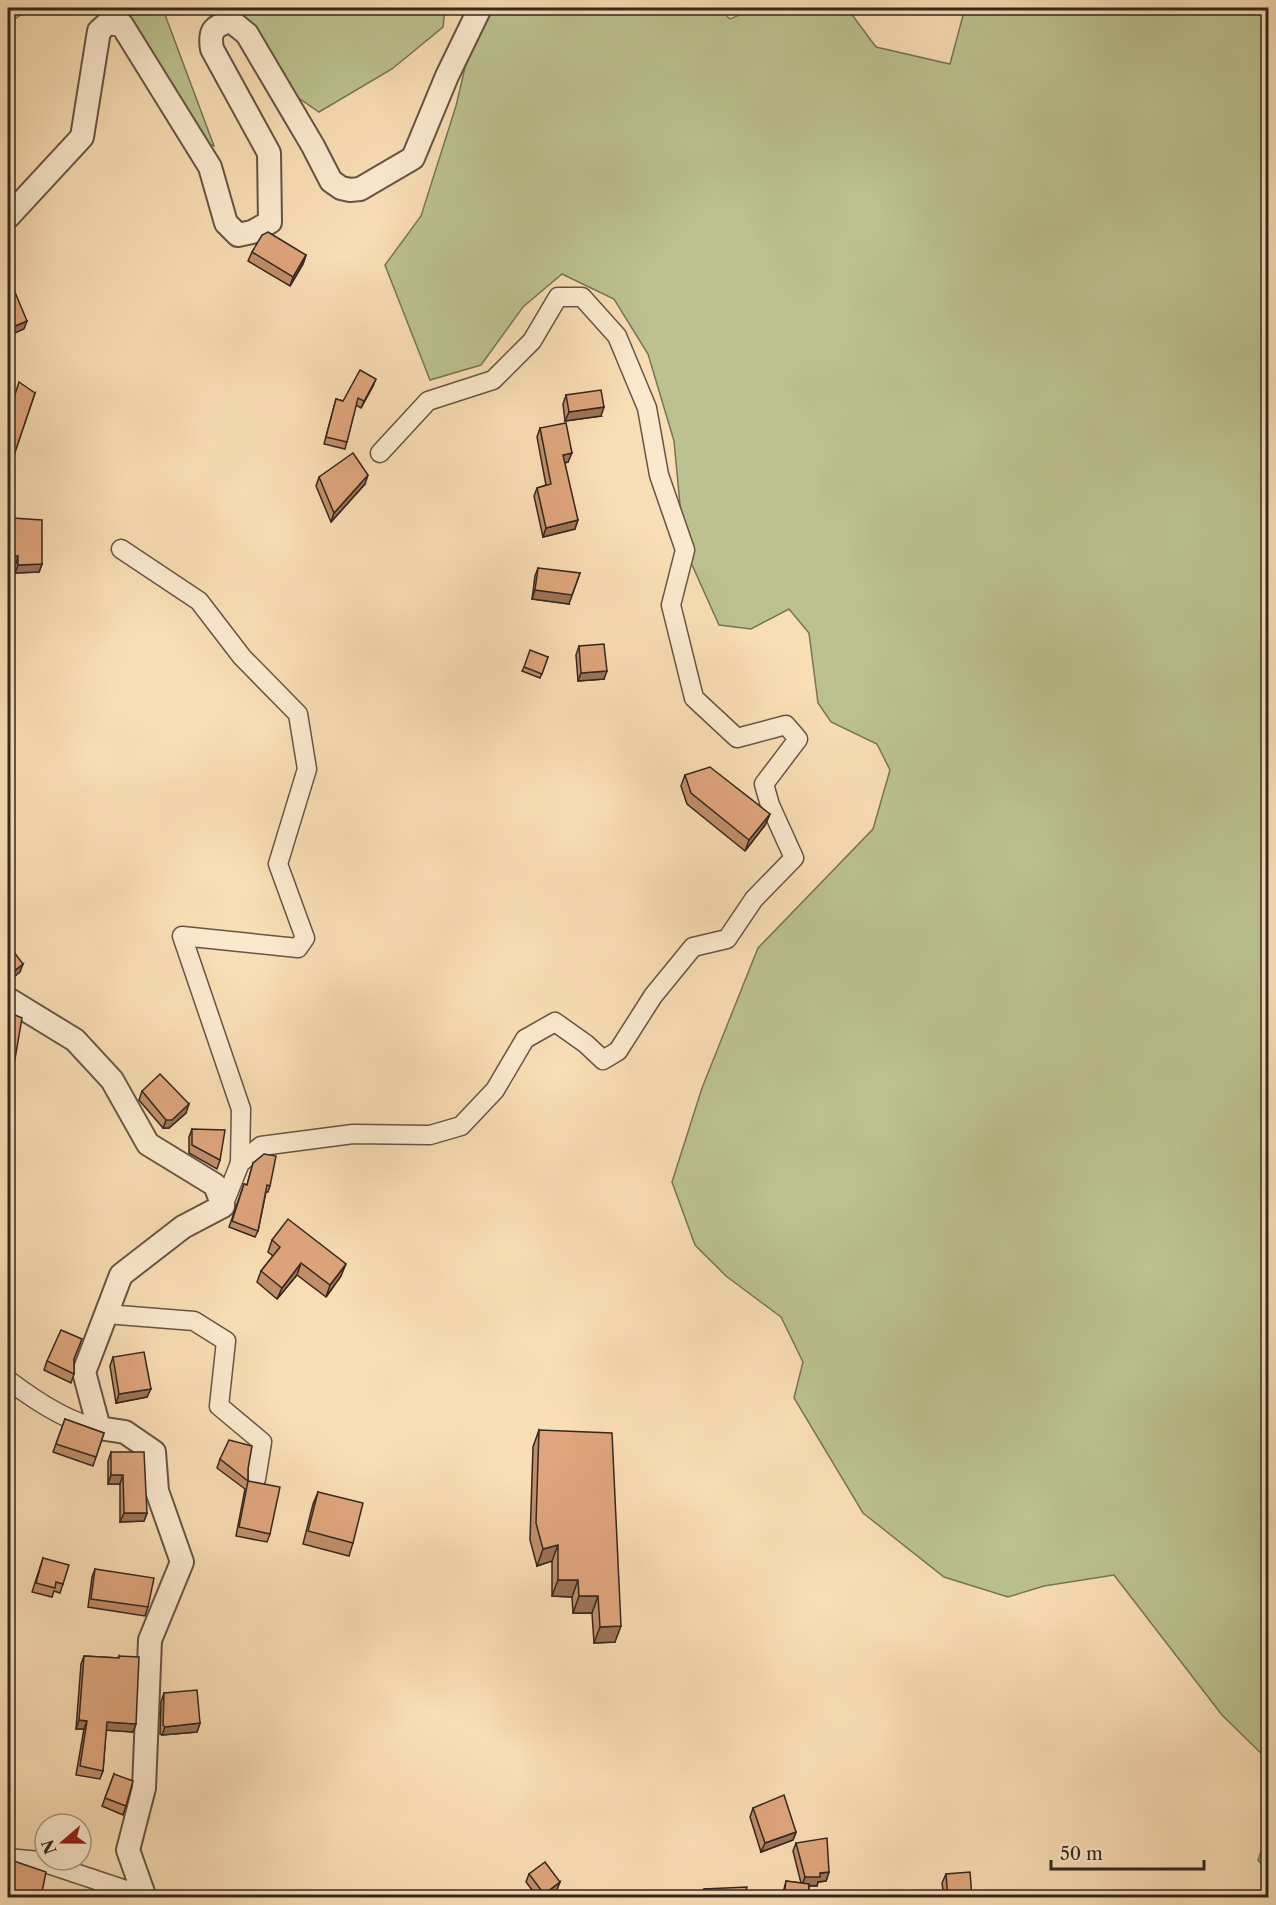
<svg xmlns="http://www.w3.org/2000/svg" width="1276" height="1905" font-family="'Libre Caslon Text',serif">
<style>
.green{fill:#bbc28f;stroke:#787457;stroke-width:1.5}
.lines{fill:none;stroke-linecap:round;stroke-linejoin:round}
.minor-casing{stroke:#665444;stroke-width:21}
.tertiary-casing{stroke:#665444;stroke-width:26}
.minor{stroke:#fbe9ce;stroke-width:18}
.tertiary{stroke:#fbe9ce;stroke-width:22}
.wall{fill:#c08e6b;stroke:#35271f;stroke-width:1.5}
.shaded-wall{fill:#9c7457;stroke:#35271f;stroke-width:1.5}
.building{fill:#dfa57c;stroke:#35271f;stroke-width:1.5}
</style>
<rect width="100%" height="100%" fill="#f9ddb4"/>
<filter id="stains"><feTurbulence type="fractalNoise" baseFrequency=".00333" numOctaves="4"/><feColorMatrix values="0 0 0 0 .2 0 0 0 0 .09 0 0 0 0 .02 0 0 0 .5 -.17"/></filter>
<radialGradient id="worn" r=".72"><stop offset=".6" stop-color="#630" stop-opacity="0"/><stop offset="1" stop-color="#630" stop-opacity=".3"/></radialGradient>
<g class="green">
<polygon points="8,8 30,8 8,24"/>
<polygon points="119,8 170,8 164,12 214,146 196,139"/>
<polygon points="233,8 445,8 443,27 392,69 319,112 287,90"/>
<polygon points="479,8 718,8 730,19 757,8 847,8 876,47 950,64 965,8 1268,8 1268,1760 1222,1715 1114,1575 1044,1586 1008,1597 944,1577 863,1513 794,1398 803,1362 781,1317 726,1276 695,1245 672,1182 702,1088 758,948 873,829 890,770 877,744 831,722 818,703 809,633 789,609 751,629 719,625 684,547 674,441 648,354 614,299 562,274 523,307 481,365 430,380 385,265 421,216 456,106"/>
<polygon points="1268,1832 1268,1872 1258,1860"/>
</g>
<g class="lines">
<defs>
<g id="minor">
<polyline points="121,549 199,601 242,657 298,714 307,769 278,864 305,938 298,948 182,936 241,1109 240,1163"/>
<polyline points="223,1206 240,1163 261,1146 353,1134 430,1135 461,1126 495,1090 525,1039 555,1022 586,1044 603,1060 618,1051 653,996 693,947 727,939 754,899 794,858 770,805 764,784 798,739 786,725 737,738 694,698 671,605 685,550 659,475 647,408 617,336 582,297 558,297 532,341 493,380 428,401 380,453"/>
<polyline points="106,1314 194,1321 226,1341 219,1406 262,1442 256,1479"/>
<path d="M 8,1380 C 33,1399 68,1423 99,1428"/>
<polyline points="8,1858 39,1861 144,1896"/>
</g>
<g id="tertiary">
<path d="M 8,217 L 82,137 L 99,31 L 108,23 L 122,25 L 210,167 L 226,223 L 238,235 L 252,232 L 270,222 L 269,153 L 212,49 C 209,31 213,26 231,21 L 247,34 L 313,146 L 331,181 L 341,188 L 350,190 L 360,189 L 413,158 L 447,76 L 480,8"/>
<polyline points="8,999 75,1040 112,1080 148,1144 215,1185 223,1206 183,1227 121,1275 84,1372 99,1428 125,1432 154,1452 157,1491 182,1562 150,1640 144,1788 128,1850 145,1898"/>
</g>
</defs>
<use href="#minor" class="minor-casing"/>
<use href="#tertiary" class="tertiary-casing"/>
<use href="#minor" class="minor"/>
<use href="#tertiary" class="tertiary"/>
</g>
<g class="wall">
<polygon points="252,252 306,255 303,264 290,286 248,261"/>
<polygon points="373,386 361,408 356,405 345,449 324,444 336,399 343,401"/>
<polygon points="35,393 8,472 8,415"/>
<polygon points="566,395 601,416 565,421 563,404"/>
<polygon points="540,428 568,462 565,463 575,529 543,537 534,496 537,488 546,485 537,437"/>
<polygon points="319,477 365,484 331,522 316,486"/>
<polygon points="13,518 42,564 39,572 15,573"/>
<polygon points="538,568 569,604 532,599 535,576"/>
<polygon points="579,646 604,679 578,681 576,655"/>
<polygon points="548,657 540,678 522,671 524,667"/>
<polygon points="685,775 770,814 765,825 745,851 687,804 681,786"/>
<polygon points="8,1012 15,1059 12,1068 8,1067"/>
<polygon points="142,1091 186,1113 169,1128 163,1128 139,1100"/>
<polygon points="192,1129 220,1160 217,1169 189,1153 189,1137"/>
<polygon points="253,1163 270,1186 268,1192 266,1192 258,1231 255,1237 229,1227 244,1184 247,1185"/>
<polygon points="272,1240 341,1276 326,1297 297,1275 277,1299 257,1282 261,1271 273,1256 268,1252"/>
<polygon points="113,1357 147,1397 116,1403 110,1366"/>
<polygon points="74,1360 74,1374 71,1383 44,1370 47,1361"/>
<polygon points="65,1419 104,1433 93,1466 53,1452"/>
<polygon points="539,1430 615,1642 594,1643 592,1613 573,1613 572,1597 552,1596 552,1561 537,1566 530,1540 533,1447"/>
<polygon points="111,1452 147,1513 144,1521 120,1522 120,1484 108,1484 108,1461"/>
<polygon points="220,1459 248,1469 248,1481 270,1534 267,1542 236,1536 245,1489 217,1468"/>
<polygon points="318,1492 353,1543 349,1556 303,1544 313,1504"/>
<polygon points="43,1558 63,1584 60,1593 54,1591 52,1597 32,1592"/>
<polygon points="95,1569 148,1607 145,1616 88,1607 92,1577"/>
<polygon points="84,1656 118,1658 119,1656 136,1724 133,1732 106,1730 103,1771 100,1779 76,1775 84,1729 76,1729 81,1664"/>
<polygon points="164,1693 200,1723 197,1732 162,1735 160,1734 161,1702"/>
<polygon points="114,1774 126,1806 123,1815 102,1806"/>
<polygon points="753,1808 796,1832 793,1840 761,1852 750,1817"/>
<polygon points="796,1843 829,1872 826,1881 818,1882 817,1886 809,1886 808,1898 701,1898 704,1889 746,1891 782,1897 786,1881 801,1883 793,1851"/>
<polygon points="529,1874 557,1890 547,1898 538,1898 526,1882"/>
<polygon points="946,1874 972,1898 944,1898 942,1883"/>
</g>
<g class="shaded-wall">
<polygon points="306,255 303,264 290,286 293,277"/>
<polygon points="27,321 24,329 8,336 8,329"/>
<polygon points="376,379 373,386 361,408 364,401"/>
<polygon points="604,407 601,416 565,421 569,412"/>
<polygon points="572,453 568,462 560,464 563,455"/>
<polygon points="368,475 365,484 331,522 334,513"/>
<polygon points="578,520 575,529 543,537 546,528"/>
<polygon points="8,556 18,556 16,564 8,564"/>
<polygon points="42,564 39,572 15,573 18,565"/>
<polygon points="580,573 569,604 532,599 535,590"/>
<polygon points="607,671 604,679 578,681 581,673"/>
<polygon points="770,814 765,825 745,851 749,840"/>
<polygon points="23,964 20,972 8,982 8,976"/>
<polygon points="189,1104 186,1113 169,1128 163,1128 166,1120"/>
<polygon points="301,1263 297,1275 277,1299 282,1288"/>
<polygon points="346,1264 341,1276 326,1297 330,1285"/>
<polygon points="151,1389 147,1397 116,1403 119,1394"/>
<polygon points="111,1475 123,1475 120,1484 108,1484"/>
<polygon points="124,1513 147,1513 144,1521 120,1522"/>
<polygon points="558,1545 552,1561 537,1566 543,1549"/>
<polygon points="558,1580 578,1580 572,1597 552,1596"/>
<polygon points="579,1596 598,1596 592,1613 573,1613"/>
<polygon points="621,1626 615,1642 594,1643 600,1627"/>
<polygon points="79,1720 87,1721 84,1729 76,1729"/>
<polygon points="107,1722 136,1724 133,1732 104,1730"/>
<polygon points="200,1723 197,1732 162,1735 165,1727"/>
<polygon points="796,1832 793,1840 761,1852 765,1843"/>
<polygon points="829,1872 826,1881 818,1882 817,1886 802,1885 805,1877 820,1873"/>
<polygon points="560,1882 557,1890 547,1898 543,1898 544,1894"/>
<polygon points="31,1892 42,1892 40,1898 29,1898"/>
</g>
<g class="building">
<polygon points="268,232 306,255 293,277 252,252 262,235"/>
<polygon points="12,285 27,321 8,329 8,287"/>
<polygon points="360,370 376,379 364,401 358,398 347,442 326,437 336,399 343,401"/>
<polygon points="19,382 35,393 11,464 8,462 8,416"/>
<polygon points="601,390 604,407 569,412 566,395"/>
<polygon points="566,423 572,453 563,455 578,520 546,528 537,488 551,484 540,428"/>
<polygon points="353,453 368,475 334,513 319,477"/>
<polygon points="8,495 13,518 42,520 42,564 18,565 18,556 8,556"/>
<polygon points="538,568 580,573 572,595 535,590"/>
<polygon points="604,644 607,671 581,673 579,646"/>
<polygon points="530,650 548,657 542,674 524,667"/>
<polygon points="710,767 770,814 749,840 691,793 685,775"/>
<polygon points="8,944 23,964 8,976"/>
<polygon points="8,1012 22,1018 15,1059 8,1058"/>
<polygon points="160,1074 189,1104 172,1120 166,1120 142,1091"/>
<polygon points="192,1129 225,1130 220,1160 192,1145"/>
<polygon points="264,1154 276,1156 270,1186 267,1185 258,1231 232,1221 244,1184 247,1185 253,1163"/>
<polygon points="288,1219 346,1264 330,1285 301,1263 282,1288 261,1271 280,1247 272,1240"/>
<polygon points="61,1330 82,1339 74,1359 74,1374 47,1361"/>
<polygon points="144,1352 151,1389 119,1394 113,1357"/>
<polygon points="65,1419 104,1433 96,1457 56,1444"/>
<polygon points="539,1430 612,1433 621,1626 600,1627 598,1596 579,1596 578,1580 558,1580 558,1545 543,1549 536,1523"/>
<polygon points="229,1440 252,1446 248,1469 248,1481 220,1459"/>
<polygon points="111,1452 144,1452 147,1513 124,1513 123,1475 111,1475"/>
<polygon points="248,1481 280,1487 270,1534 239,1527"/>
<polygon points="318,1492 363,1503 353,1543 308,1531"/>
<polygon points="43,1558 69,1565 63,1584 56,1582 55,1588 36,1583"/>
<polygon points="95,1569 154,1578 148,1607 91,1599"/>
<polygon points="84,1656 119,1658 119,1656 139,1657 136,1724 107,1722 103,1771 80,1766 87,1721 79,1720"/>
<polygon points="197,1690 200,1723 165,1727 163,1725 164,1693"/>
<polygon points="114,1774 133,1781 126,1806 105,1798"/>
<polygon points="784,1795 796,1832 765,1843 753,1808"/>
<polygon points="827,1838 829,1872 820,1873 820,1877 805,1877 796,1843"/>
<polygon points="8,1859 46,1872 42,1892 31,1892 30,1898 18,1898 8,1895"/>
<polygon points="545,1862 560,1882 544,1894 529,1874"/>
<polygon points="970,1872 972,1898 948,1898 946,1874"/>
<polygon points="786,1881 809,1884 808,1898 703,1898 704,1889 747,1887 746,1891 784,1897"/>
<polygon points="880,1895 898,1898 880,1898"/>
</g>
<rect width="1276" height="1905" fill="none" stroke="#f9ddb4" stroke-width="30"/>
<rect x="9" y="9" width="1258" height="1887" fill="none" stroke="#35271f" stroke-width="3"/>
<rect x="15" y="15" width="1246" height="1875" fill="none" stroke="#35271f" stroke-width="1.5"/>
<g transform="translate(63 1842) rotate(250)"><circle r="28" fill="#fbe9ce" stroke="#ac9b88" stroke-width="1.5"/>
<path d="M0-4.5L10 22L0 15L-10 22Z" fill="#8f2418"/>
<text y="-9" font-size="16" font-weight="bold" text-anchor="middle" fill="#35271f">N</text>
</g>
<path d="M1051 1860v9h153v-9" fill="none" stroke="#35271f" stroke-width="3"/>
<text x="1060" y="1860" font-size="18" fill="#35271f" stroke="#fbe9ce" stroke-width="4.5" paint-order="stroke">50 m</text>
<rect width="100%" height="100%" filter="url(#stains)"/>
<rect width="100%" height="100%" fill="url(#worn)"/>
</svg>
